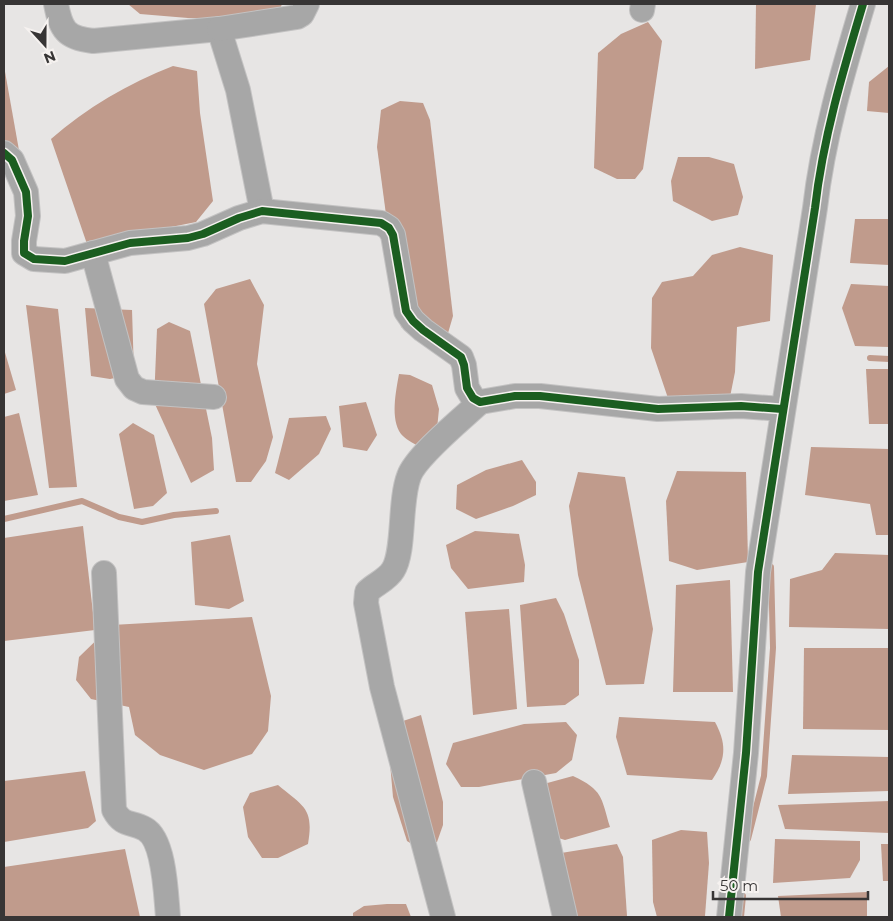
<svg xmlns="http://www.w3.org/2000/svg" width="893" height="921" font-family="Montserrat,sans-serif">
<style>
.water{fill:#c09b8c}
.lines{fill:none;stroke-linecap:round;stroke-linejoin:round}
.stream{stroke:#c09b8c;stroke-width:6}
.minor-casing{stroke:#c3c2c2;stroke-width:26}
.minor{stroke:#a7a7a7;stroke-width:24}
.cycleway-casing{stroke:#f6f2f0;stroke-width:11}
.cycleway{stroke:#1b5e20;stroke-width:8}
</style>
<rect width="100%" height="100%" fill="#e7e5e4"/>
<g class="water">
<polygon points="128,4 282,4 280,9 251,18 188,18 140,14"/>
<polygon points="756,4 816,4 810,60 755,69"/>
<polygon points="648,22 662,41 643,169 635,179 617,179 594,168 598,53 621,34"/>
<polygon points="4,66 20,156 4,157"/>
<path d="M 173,66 L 197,71 L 200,113 L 213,201 L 196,222 L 87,244 L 51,139 C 86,108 129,83 173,66 Z"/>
<polygon points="889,66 889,113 867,111 869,82"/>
<polygon points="400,101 423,103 430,120 453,316 446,340 431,344 401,327 377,147 381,110"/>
<polygon points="678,157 709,157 734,164 743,197 738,215 712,221 673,201 671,181"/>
<polygon points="855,219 889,219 889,265 850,263"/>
<polygon points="740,247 773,255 770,321 737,327 735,372 730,397 671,407 651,348 652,298 662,282 693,276 712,255"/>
<polygon points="250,279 264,305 257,364 273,437 266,461 251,482 236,482 204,304 216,289"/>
<polygon points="851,284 889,286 889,347 855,346 842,308"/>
<polygon points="26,305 58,309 77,487 49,488"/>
<polygon points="85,308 132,310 134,374 110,379 91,376"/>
<polygon points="169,322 190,331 212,438 214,470 191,483 154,402 157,329"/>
<polygon points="4,349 16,390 4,394"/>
<polygon points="866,369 889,369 889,424 869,424"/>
<path d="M 399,374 L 410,375 L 432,385 L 439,409 L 436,439 L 418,446 C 413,443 405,439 401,434 C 390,419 396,391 399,374 Z"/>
<polygon points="366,402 377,435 367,451 343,447 339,406"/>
<polygon points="19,413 38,495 4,501 4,417"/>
<polygon points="326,416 331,429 319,454 289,480 275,473 289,418"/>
<polygon points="133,423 154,435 167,493 153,506 134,509 119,434"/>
<polygon points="811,447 889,449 889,535 876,535 870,504 805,495"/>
<polygon points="522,460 536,482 536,495 513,506 476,519 456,509 457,485 486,470"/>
<polygon points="677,471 746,472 748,562 697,570 669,561 666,501"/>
<polygon points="578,472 625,477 653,629 644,684 606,685 578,575 569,506"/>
<polygon points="83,526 95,630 4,641 4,538"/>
<polygon points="475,531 519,534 525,565 524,582 468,589 451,568 446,545"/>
<polygon points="230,535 244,601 229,609 195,605 191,542"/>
<polygon points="835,553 889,555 889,629 789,627 790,579 822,570"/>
<polygon points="730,580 733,692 673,692 676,585"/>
<polygon points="556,598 564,614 579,660 579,695 565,705 527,707 520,605"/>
<polygon points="509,609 517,709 473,715 465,612"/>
<polygon points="252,617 271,696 268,731 252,754 204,770 160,755 135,735 129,707 91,699 76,680 79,657 112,625"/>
<polygon points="804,648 889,648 889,730 803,729"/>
<polygon points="421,715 443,802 443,825 437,842 415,846 407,841 393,797 388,740 397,723"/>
<path d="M 619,717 L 715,722 C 727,744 726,760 712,780 L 627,775 L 616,737 Z"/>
<polygon points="566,722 577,735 572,760 556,773 479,787 461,787 446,764 453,743 524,724"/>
<polygon points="792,755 889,757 889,791 788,794"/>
<polygon points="85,771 96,821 88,828 4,842 4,781"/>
<path d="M 573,776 C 603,790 601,797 610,827 L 565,840 L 542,833 L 540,785 Z"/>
<path d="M 278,785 C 304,807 314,808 308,844 L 278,858 L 262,858 L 248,837 L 243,807 L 250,793 Z"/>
<polygon points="889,801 889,833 785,829 778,805"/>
<polygon points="681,830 707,832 709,863 705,916 657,917 653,902 652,840"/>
<polygon points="775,839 860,841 860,860 850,878 773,883"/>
<polygon points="617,844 623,857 627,916 560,917 561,853"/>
<polygon points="881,844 889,844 889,881 883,881"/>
<polygon points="125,849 140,917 4,917 4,867"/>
<polygon points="867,892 867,917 781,917 778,896"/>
<polygon points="387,904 406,904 411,917 353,917 353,913 364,906"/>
</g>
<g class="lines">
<g class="stream">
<polyline points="870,358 889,359"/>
<polyline points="4,519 82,501 119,517 142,522 174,515 216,511"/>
<polyline points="748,839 764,776 773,648 771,567"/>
<polyline points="741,917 743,896"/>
</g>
<defs>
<g id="minor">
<path d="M 56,4 C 61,30 66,38 93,41 L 219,29 L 238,90 L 262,211"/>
<polyline points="642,10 643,4"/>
<polyline points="219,29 297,17 302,14 307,4"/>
<polyline points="4,153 12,160 26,192 28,216 24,241 24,253 34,259 65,261 130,243 188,238 203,234 239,218 262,211 381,223 389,228 393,235 406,311 413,321 423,330 461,357 464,365 467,388 473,398 480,402 515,396 540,396 658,409 741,406 782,409"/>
<polyline points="93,253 127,379 134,388 143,392 214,397"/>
<path d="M 104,573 L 114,810 C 123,827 131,821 145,829 C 165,840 166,897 168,917"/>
<polyline points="534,782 565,917"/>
<path d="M 443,917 L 382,687 L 366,603 L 367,592 C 375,584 387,580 393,570 C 405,551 399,502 409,476 C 416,456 463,418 480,402"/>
<path d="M 729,917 L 746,753 L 758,572 L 815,208 C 823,138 843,71 863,4"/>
</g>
</defs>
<use href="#minor" class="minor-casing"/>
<use href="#minor" class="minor"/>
<defs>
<g id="cycleway">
<polyline points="4,153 12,160 26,192 28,216 24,241 24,253 34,259 65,261 130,243 188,238 203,234 239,218 262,211 381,223 389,228 393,235 406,311 413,321 423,330 461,357 464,365 467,388 473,398 480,402 515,396 540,396 658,409 741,406 782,409"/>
<path d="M 729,917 L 746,753 L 758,572 L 815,208 C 823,138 843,71 863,4"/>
</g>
</defs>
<use href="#cycleway" class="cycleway-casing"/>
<use href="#cycleway" class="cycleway"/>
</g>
<rect width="893" height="921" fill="none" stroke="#373535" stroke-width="10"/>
<g transform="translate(45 45) rotate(159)" stroke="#f6f2f0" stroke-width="4" paint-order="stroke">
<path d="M0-4L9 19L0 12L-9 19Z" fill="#373535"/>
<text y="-8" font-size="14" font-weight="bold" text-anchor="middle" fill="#373535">N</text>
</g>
<path d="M713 891v8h155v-8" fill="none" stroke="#373535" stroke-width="2.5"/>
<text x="720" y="891" font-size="15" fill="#373535" stroke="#f6f2f0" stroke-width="4" paint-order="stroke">50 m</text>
</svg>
